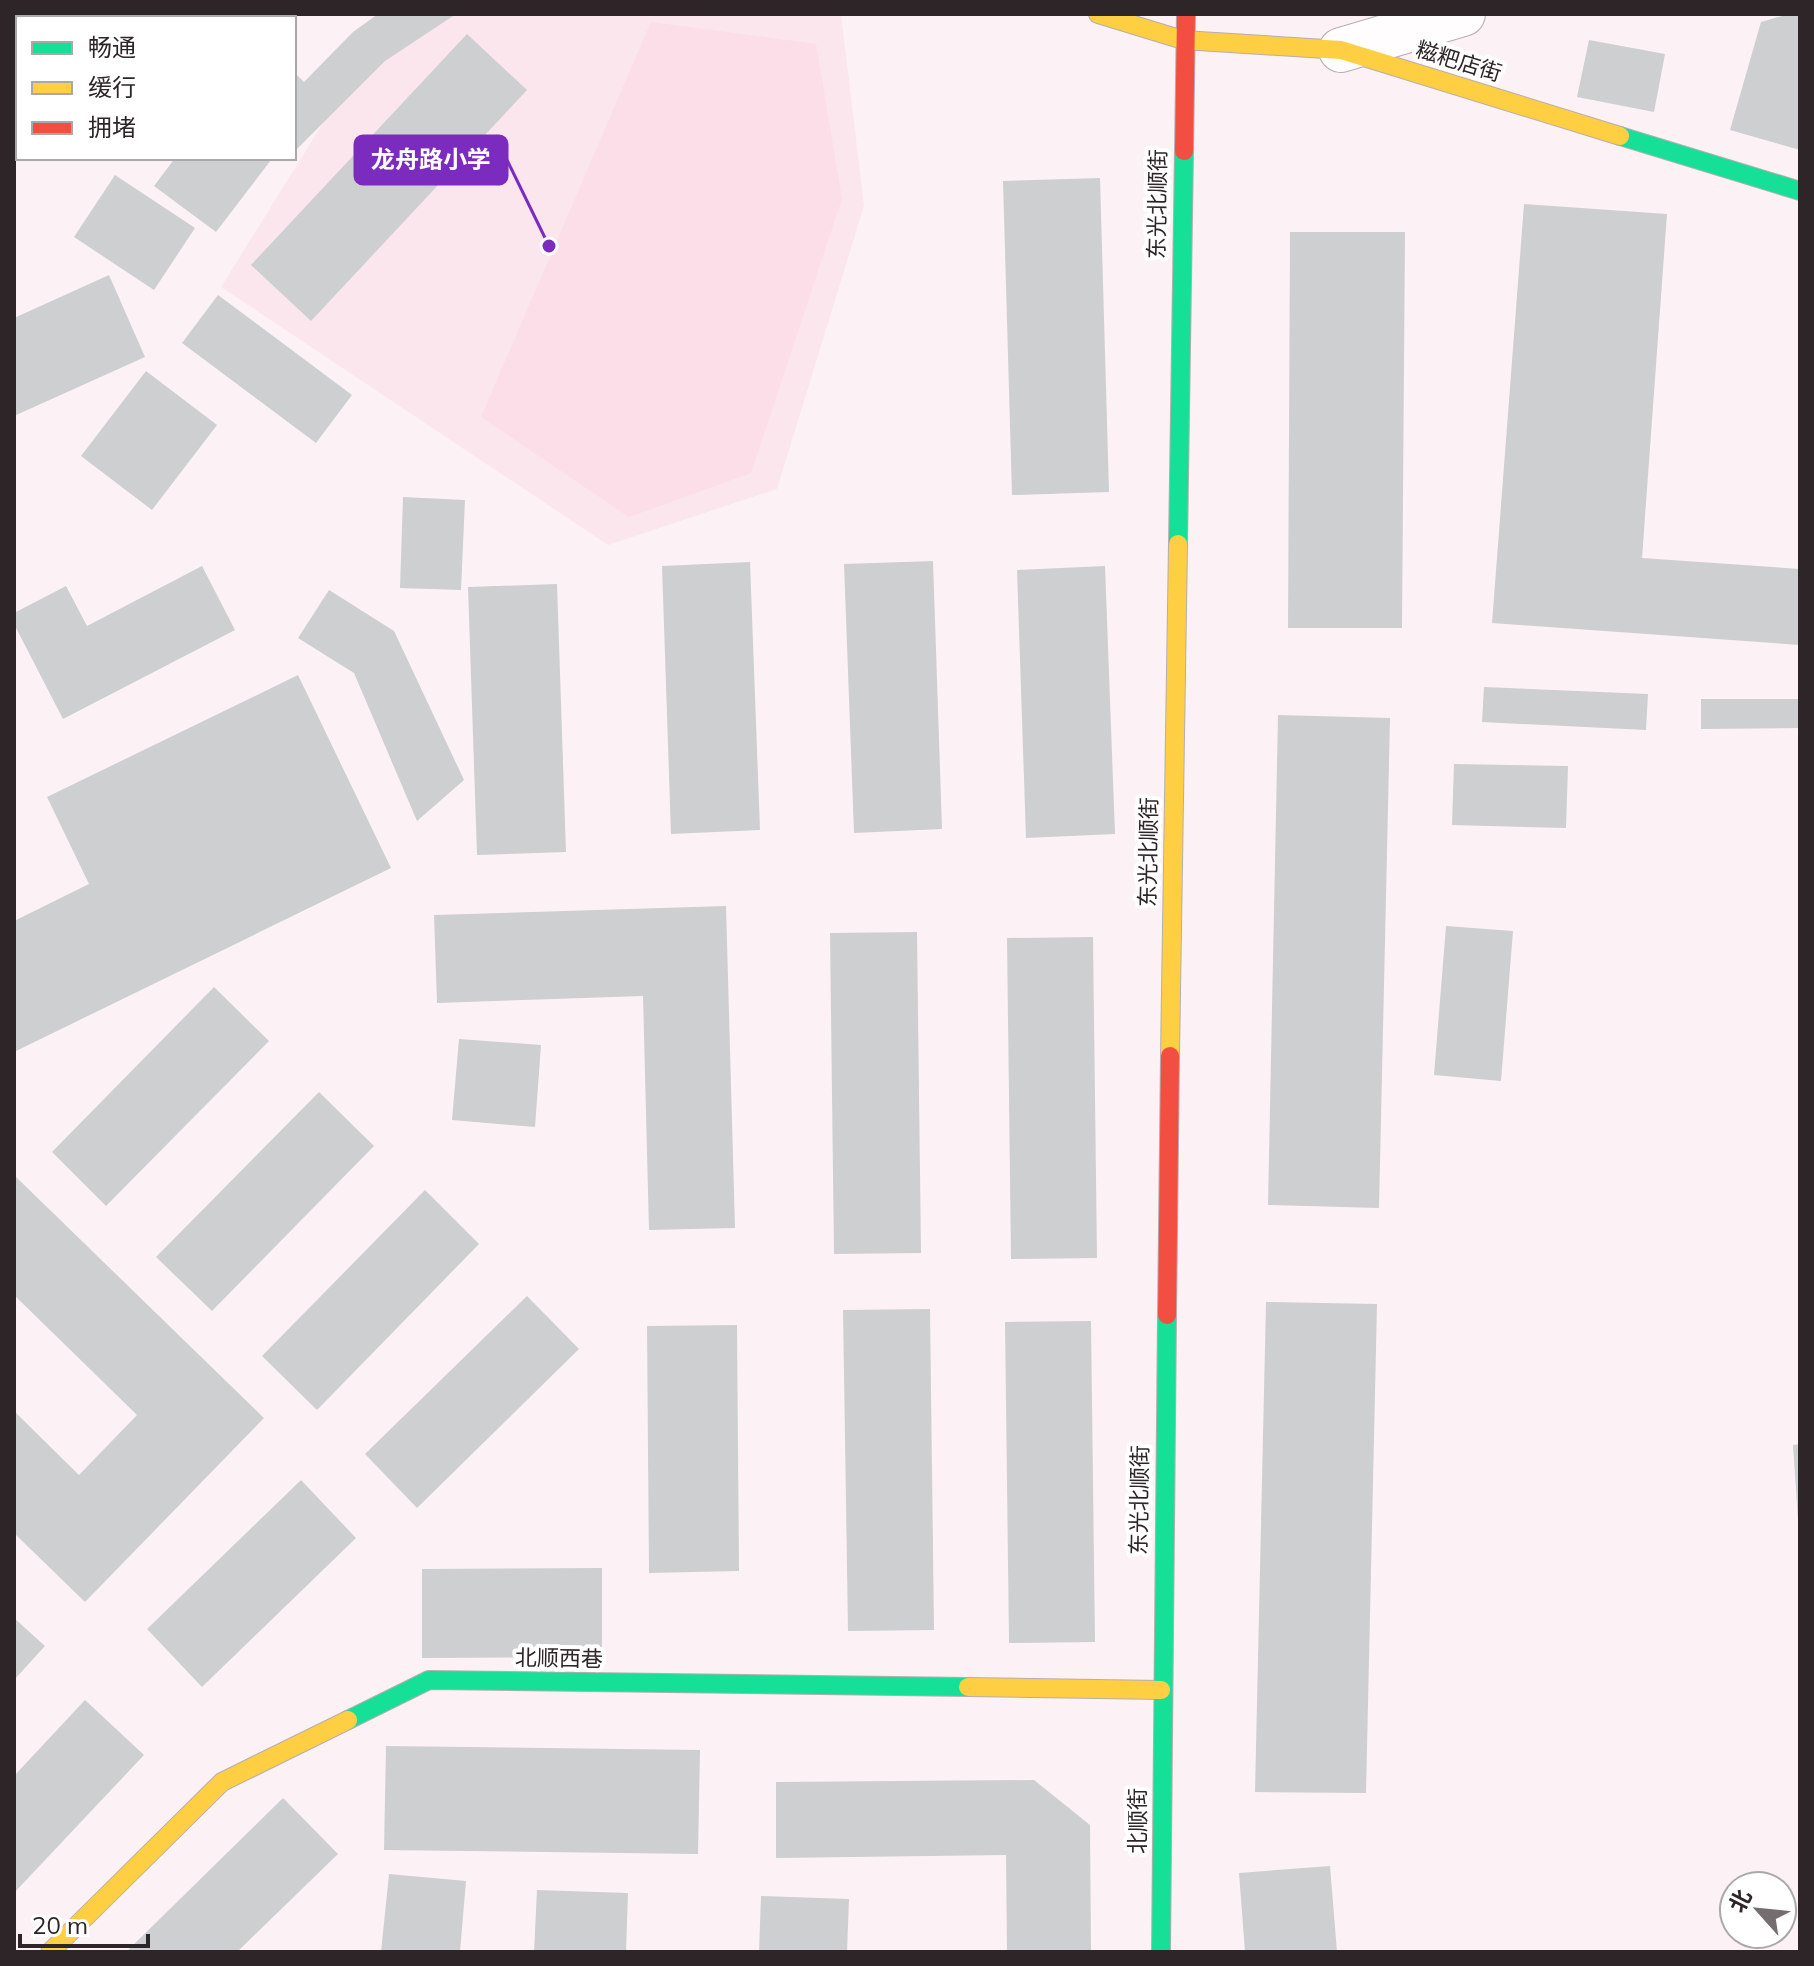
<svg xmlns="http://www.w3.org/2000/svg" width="1814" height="1966" font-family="Mulish,'Noto Sans SC',sans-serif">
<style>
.built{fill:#fae6ec}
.green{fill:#fcdee8}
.building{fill:#cecfd0}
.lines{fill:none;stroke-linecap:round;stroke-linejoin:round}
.street-casing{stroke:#b7adb0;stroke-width:46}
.fast-casing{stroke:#b7adb0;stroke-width:20}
.slow-casing{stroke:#b7adb0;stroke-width:20}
.jam-casing{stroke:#b7adb0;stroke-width:20}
.street{stroke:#fffdfe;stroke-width:44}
.fast{stroke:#16e098;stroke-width:18}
.slow{stroke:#ffcf43;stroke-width:18}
.jam{stroke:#f24e42;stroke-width:18}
.labels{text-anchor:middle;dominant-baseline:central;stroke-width:8;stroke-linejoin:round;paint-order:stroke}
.street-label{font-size:22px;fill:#2e2528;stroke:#fff}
.leader{fill:none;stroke:#7b2cbf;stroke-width:3}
.callout-dot{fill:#7b2cbf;stroke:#fff;stroke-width:3}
.callout{fill:#7b2cbf;stroke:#7b2cbf;stroke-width:3}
.callout-label{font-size:24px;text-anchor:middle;font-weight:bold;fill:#fff}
</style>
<rect width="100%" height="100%" fill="#fcf2f5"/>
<polygon class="built" points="402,14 841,14 864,206 777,489 608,545 221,287 385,24"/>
<polygon class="green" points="651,22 816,44 842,199 751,473 629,517 481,417"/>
<g class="building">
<polygon points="378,14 456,14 385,61 294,152 294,72 304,82 353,32"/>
<polygon points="1789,14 1800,14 1800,150 1730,130 1761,22"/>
<polygon points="467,34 527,90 311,321 251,265"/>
<polygon points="1589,40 1665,54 1654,112 1577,97"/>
<polygon points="175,158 268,158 271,160 216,232 154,186"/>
<polygon points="115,175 195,228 154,290 74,237"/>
<polygon points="1100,178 1109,492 1012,495 1003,181"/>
<polygon points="1524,204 1667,214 1642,558 1800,569 1800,645 1492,623"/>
<polygon points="1290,232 1405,232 1402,628 1288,628"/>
<polygon points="109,275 145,357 14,416 14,318"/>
<polygon points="218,295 352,395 316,443 182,343"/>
<polygon points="146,371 217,425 152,510 81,456"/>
<polygon points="403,497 465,500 461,590 400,588"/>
<polygon points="933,561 942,829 854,833 844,564"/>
<polygon points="750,562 760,830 671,834 662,566"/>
<polygon points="202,566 235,630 63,719 14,624 14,613 66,586 87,626"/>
<polygon points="1105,566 1115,834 1026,838 1017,570"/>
<polygon points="557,584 566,852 477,855 468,587"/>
<polygon points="329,590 394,631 464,780 417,821 354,673 298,638"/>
<polygon points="298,675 391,868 14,1052 14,921 89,884 47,797"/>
<polygon points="1484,687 1648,694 1646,730 1482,722"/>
<polygon points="1701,699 1800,699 1800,728 1701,729"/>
<polygon points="1278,715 1390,718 1379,1208 1268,1205"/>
<polygon points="1454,764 1568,766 1566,828 1452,825"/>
<polygon points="726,906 735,1228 649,1230 643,996 437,1003 434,915"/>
<polygon points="1446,926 1513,931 1501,1081 1434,1075"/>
<polygon points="917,932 921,1253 834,1254 830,933"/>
<polygon points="1093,937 1097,1258 1011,1259 1007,938"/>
<polygon points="214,987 269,1041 106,1206 52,1152"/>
<polygon points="459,1039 541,1045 535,1127 452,1120"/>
<polygon points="319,1092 374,1146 212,1311 156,1257"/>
<polygon points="14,1175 264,1418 85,1602 14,1533 14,1411 79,1475 137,1415 14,1295"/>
<polygon points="425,1190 479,1244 317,1410 262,1356"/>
<polygon points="527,1296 579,1349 417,1508 365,1454"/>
<polygon points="1266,1302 1377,1304 1366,1793 1255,1792"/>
<polygon points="930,1309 934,1630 848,1631 843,1310"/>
<polygon points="1091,1321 1095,1642 1009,1643 1005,1322"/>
<polygon points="737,1325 739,1571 649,1573 647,1326"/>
<polygon points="1800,1444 1800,1520 1798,1520 1793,1445"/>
<polygon points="301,1480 356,1538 202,1687 147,1629"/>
<polygon points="602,1568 602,1657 422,1658 422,1569"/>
<polygon points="14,1618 45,1646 14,1680"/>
<polygon points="85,1700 144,1755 14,1893 14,1776"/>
<polygon points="386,1746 700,1750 698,1854 384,1850"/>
<polygon points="1034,1780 1090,1825 1091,1952 1007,1952 1006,1855 776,1858 776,1782"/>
<polygon points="283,1798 338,1854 237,1952 126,1952"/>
<polygon points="1330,1866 1337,1952 1245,1952 1239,1873"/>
<polygon points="389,1874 466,1881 460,1952 381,1952"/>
<polygon points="537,1890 628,1893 626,1952 534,1952"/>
<polygon points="761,1896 849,1899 847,1952 759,1952"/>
</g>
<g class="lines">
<defs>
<polyline id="street" points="1341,50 1463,14"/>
<g id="fast">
<polyline points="14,36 18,34"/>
<polyline points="1620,136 1800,191"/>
<polyline points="1178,544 1184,151"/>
<polyline points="348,1720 429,1680 968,1687"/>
<polyline points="1161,1952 1167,1315"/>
</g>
<g id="slow">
<polyline points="1098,14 1183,40 1341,50 1620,136"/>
<polyline points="1170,1056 1178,544"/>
<polyline points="968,1687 1161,1690"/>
<polyline points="50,1952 222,1782 348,1720"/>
</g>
<g id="jam">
<polyline points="51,18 59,14"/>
<polyline points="1184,151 1186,14"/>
<polyline points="1167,1315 1170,1056"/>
</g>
</defs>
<use href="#street" class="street-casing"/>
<use href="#fast" class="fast-casing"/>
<use href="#slow" class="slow-casing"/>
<use href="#jam" class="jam-casing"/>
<use href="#street" class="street"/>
<use href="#fast" class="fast"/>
<use href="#slow" class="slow"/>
<use href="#jam" class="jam"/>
</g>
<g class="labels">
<g class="street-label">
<text transform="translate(1459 61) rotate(17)">糍粑店街</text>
<text transform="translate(1157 204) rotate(-89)">东光北顺街</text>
<text transform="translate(1148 852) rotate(-89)">东光北顺街</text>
<text transform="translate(1139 1500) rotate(-89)">东光北顺街</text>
<text transform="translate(559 1658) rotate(1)">北顺西巷</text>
<text transform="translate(1137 1821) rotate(-90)">北顺街</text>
</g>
</g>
<path class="leader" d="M549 246L507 160"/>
<circle class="callout-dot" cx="549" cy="246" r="8"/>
<rect class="callout" x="355" y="136" width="152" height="48" rx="8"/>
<g class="callout-label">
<text x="431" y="168">龙舟路小学</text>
</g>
<rect width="1814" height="1966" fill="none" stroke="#2e2528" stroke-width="32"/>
<rect x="16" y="16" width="280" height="144" fill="#ffffff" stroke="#aba8a9" stroke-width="2"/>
<rect x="32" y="42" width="40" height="12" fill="#16e098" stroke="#aba8a9" stroke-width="2"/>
<text x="88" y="56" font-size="24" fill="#2e2528">畅通</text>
<rect x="32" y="82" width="40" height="12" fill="#ffcf43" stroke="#aba8a9" stroke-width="2"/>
<text x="88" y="96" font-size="24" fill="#2e2528">缓行</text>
<rect x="32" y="122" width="40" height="12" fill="#f24e42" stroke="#aba8a9" stroke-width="2"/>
<text x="88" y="136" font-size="24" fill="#2e2528">拥堵</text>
<g transform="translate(1758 1910) rotate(297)"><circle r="38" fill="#ffffff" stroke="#aba8a9" stroke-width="2"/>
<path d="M0-6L14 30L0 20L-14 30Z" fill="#766d70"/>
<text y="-12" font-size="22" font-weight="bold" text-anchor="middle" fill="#2e2528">北</text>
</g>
<path d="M20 1934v12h128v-12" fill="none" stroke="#2e2528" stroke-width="4"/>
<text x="32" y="1934" font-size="24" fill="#2e2528" stroke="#ffffff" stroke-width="6" paint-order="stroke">20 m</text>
</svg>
